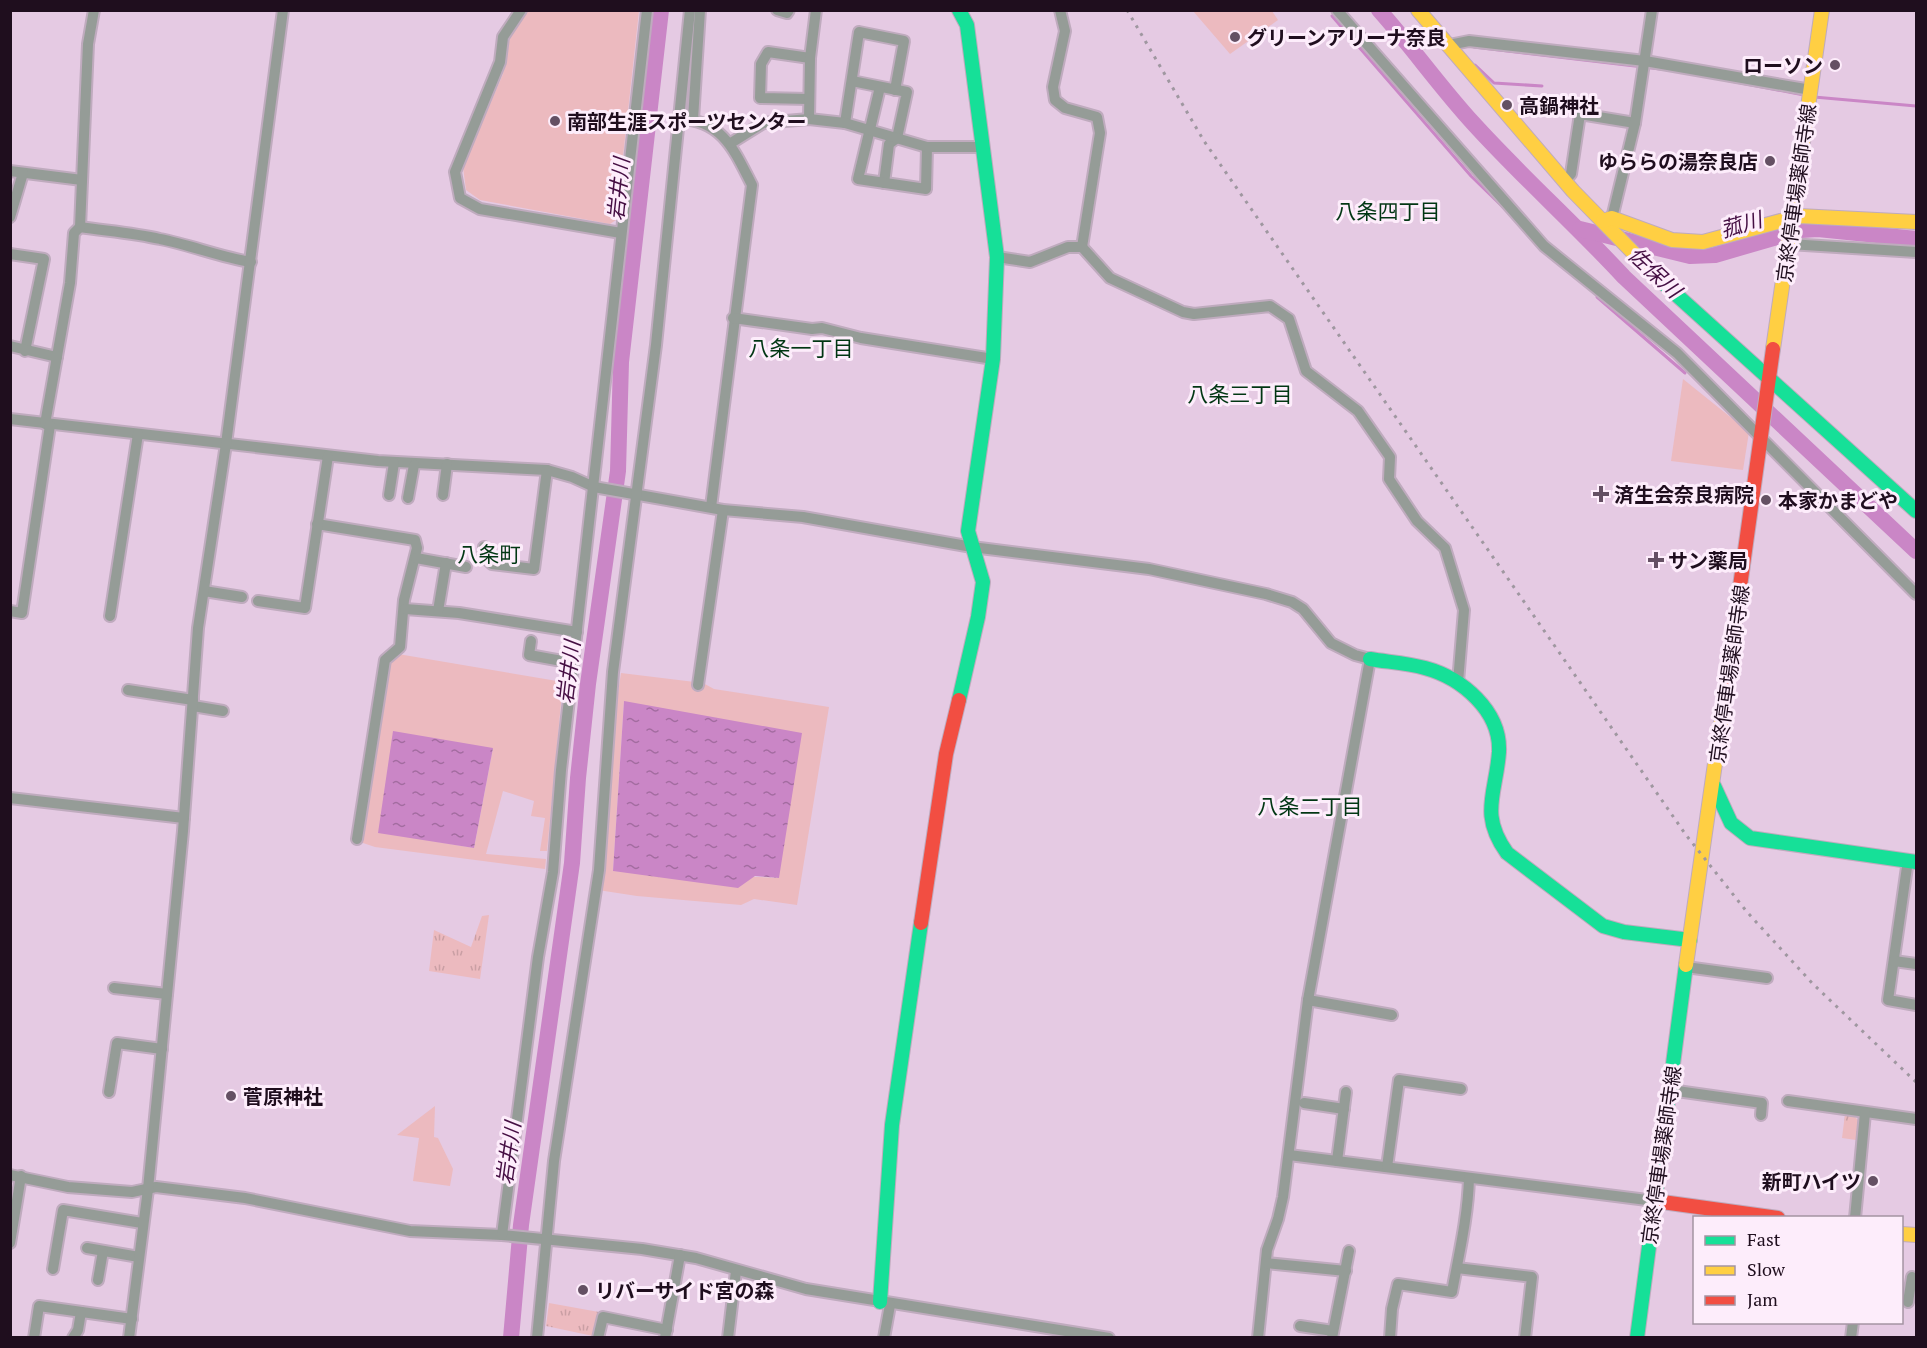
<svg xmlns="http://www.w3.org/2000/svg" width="1927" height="1348" font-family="'PT Serif','Noto Sans JP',serif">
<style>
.grass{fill:#ecbabf;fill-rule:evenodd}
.park{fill:url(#park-tufts)}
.water{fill:url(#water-ripples)}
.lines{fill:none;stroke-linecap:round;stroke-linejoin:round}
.stream{stroke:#ca86c6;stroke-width:3}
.river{stroke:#ca86c6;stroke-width:16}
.street-casing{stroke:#bfabbe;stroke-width:14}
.fast-casing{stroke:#bfabbe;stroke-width:16}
.slow-casing{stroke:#bfabbe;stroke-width:16}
.jam-casing{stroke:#bfabbe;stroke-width:16}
.street{stroke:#959c97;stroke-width:10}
.fast{stroke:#16e098;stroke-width:14}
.slow{stroke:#ffcf43;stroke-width:14}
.jam{stroke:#f24e42;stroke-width:14}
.rail{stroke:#9f97a0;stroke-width:3;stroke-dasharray:3 6;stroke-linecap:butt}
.poi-dot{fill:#645063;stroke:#fdedfb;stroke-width:2}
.labels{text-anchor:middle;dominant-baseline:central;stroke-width:6;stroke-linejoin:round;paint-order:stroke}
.poi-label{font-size:20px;font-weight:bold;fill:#1f0e1e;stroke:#fdedfb;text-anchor:start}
.street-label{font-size:20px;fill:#1f0e1e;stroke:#fdedfb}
.water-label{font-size:21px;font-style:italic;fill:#450e43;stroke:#fdedfb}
.neighbourhood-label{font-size:21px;fill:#013613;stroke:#fdedfb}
</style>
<defs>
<pattern id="park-tufts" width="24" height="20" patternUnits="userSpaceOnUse" patternTransform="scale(1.5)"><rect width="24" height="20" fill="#ecbabf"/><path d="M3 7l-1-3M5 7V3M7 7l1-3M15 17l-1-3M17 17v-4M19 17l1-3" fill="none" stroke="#ca9fa4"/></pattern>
<pattern id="water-ripples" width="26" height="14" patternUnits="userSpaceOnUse" patternTransform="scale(1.5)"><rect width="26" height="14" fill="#ca86c6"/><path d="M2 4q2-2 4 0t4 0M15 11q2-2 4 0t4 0" fill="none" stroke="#a36ca0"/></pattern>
</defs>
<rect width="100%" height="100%" fill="#e5cae3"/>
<g class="grass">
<polygon points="526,11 639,11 616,220 610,224 480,200 466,190 463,167 503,74 510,37"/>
<polygon points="1193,11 1272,11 1278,20 1230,54"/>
<polygon points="1683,379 1749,432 1743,470 1671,461"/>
<path d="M 398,654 L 563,682 L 547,851 L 540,851 L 545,818 L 531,816 L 534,801 L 503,791 L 486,854 L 546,859 L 545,869 L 375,847 L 360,842 L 389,661 ZM 493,748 L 474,848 L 378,832 Z"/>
<path d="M 621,673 L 703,683 L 714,689 L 829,707 L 797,905 L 754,899 L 741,905 L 637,896 L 598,890 L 613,727 ZM 624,701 L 779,878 L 613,871 Z"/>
<polygon points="435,1106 434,1137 438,1138 453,1169 450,1186 413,1181 419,1138 397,1135"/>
</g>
<g class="park">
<polygon points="489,915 480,979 429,971 434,930 471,947 482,916"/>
<polygon points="1845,1114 1854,1116 1859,1121 1856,1140 1842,1138"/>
<polygon points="549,1303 599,1312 593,1336 546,1326"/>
</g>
<g class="water">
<polygon points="624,701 802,733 779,878 755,876 738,888 613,871"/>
<polygon points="393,731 493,748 474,848 378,833"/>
</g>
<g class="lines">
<g class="stream">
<polyline points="1332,16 1471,176 1508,212"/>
<polyline points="1474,47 1669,70"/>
<polyline points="1475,65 1494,83 1542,86"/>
<polyline points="1725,80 1804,95"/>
<polyline points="1814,97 1916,106"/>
<polyline points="1597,297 1685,373"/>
</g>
<g class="river">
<path d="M 1379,10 C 1412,47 1440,87 1473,123 C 1522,177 1575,224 1624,277 L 1916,551"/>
<polyline points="1580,229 1690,256 1715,255 1801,230 1818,229 1916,239"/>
<polyline points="511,1338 521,1225 572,863 578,778 588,684 618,471 621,362 661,10"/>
</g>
<defs>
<g id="street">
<polyline points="521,10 503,37 500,62 455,172 460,198 480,209 621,233"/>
<polyline points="777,10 787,13 789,10"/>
<polyline points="1060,10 1065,31 1053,87 1055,100 1065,108 1097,117 1100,133 1082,247"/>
<polyline points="1337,10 1544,246 1677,353 1916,594"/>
<polyline points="1449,45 1469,41 1645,61 1811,90"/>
<polyline points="852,81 907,92 897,138 889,144 884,183"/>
<polyline points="880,87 858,179 926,189 927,147"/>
<polyline points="809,99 760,98 761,64 768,52 810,58"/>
<path d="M 680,119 C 723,120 735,152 752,185 L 711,507"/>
<polyline points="693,119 700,10"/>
<polyline points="809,119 810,58 816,10"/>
<polyline points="845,123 859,32 904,41 895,90"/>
<polyline points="731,143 763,123 809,119 845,123 927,147 982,147"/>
<polyline points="10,171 82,180"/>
<polyline points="1565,180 1571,174 1580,114 1635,123"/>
<polyline points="10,217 23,173"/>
<polyline points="1612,218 1635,123 1652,10"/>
<path d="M 80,227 C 107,231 134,233 160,239 C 191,245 220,257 251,262"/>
<polyline points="1789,244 1916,252"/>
<polyline points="10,254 44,259 25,351"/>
<polyline points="997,257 1030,262 1068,247 1082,247 1110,278 1183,312 1194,314 1270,306 1289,319 1306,371 1358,411 1390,457 1389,479 1417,521 1445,548 1464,610 1458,682"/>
<polyline points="733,318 812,329 822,328 861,338 993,359"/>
<polyline points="10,346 57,357"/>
<polyline points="10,419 378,461 547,470 572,477 594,487 723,510 803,517 972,547 1149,569 1266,594 1292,602 1303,609 1331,643 1355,655 1370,659 1308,1000 1283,1197 1278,1219 1267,1250 1258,1338"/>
<polyline points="45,424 70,283 74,233 80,227 88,44 94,10"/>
<polyline points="389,495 394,463"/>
<polyline points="443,495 447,464"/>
<polyline points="408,498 414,465"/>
<polyline points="317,524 415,540 417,548 404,600 400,647 385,660 357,839"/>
<polyline points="484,547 483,556 492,564 534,569 547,470"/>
<polyline points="416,558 466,567"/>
<polyline points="204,591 242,597"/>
<polyline points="258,601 305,608 328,456"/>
<polyline points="405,609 459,613 577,632"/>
<polyline points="10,611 22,613 50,425"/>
<polyline points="438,611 446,563"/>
<polyline points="110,616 138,434"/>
<polyline points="531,641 529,655 573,663"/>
<polyline points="698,685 723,510"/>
<polyline points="128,690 193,700"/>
<polyline points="193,706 223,711"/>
<polyline points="10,798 184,818"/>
<polyline points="1908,860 1888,1000 1916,1005"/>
<polyline points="1894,961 1916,964"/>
<polyline points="1686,967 1767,978"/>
<polyline points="114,988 167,994"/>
<polyline points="1308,1000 1392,1015"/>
<polyline points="1670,1090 1762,1103 1761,1115"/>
<polyline points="109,1092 117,1043 162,1049"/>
<polyline points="1788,1101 1916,1119"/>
<polyline points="1304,1103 1344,1109"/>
<polyline points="1289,1155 1655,1201"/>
<polyline points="1337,1161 1346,1092"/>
<polyline points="1387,1167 1399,1080 1461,1089"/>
<polyline points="10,1175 68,1187 132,1192 156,1187 245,1198 410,1231 502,1235 642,1249 696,1258 806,1289 1109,1338"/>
<polyline points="1855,1218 1865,1113"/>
<polyline points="502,1235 538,957 553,872 561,770 647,10"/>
<polyline points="10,1243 21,1176"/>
<polyline points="87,1248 139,1257"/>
<polyline points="1266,1263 1346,1271"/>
<polyline points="1457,1268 1532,1277 1525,1338"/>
<polyline points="53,1269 63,1210 142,1223"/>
<polyline points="98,1280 103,1251"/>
<polyline points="1908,1302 1912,1277"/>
<polyline points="1300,1326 1333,1331"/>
<polyline points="34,1338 39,1306 132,1319"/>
<polyline points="73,1338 78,1330 81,1312"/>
<polyline points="129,1338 148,1189 183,831 198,628 226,444 283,10"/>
<polyline points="537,1338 554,1161 599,870 613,672 656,345 690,10"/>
<polyline points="598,1338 603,1317 667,1330"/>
<polyline points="665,1338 680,1255"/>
<polyline points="728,1338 736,1271"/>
<polyline points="884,1338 890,1305"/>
<polyline points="1332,1338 1349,1251"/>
<path d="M 1390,1338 L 1392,1309 L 1398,1284 L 1452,1292 C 1459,1254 1468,1216 1469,1178"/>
<polyline points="1851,1338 1853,1322"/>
</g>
<g id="fast">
<polyline points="1660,280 1916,511"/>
<path d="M 1370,659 C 1388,662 1407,663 1425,668 C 1462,678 1501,711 1499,752 C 1496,794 1479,814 1507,853 L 1603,926 L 1624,932 L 1690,940"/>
<polyline points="959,700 978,617 983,582 968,531 993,359 997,257 967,25 959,10"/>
<polyline points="1714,786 1731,823 1750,838 1916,862"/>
<polyline points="880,1302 892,1125 921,923"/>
<polyline points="1637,1338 1686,965"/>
</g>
<g id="slow">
<polyline points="1418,10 1573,191 1660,280"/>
<polyline points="1603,221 1612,218 1672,240 1703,242 1799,216 1916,222"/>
<polyline points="1773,349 1822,10"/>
<polyline points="1686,965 1727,680"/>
<polyline points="1902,1234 1916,1235"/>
</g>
<g id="jam">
<polyline points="1727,680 1773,349"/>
<polyline points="921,923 946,754 959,700"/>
<polyline points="1655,1201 1778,1218"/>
</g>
</defs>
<use href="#street" class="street-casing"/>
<use href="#fast" class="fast-casing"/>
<use href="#slow" class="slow-casing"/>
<use href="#jam" class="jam-casing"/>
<use href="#street" class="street"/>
<use href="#fast" class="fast"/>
<use href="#slow" class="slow"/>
<use href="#jam" class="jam"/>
<polyline class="rail" points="1127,10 1204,141 1686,835 1747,912 1813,984 1916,1082"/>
</g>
<g class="poi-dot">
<circle cx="1235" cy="37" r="6"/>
<circle cx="1835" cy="65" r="6"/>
<circle cx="1507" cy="105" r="6"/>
<circle cx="555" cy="121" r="6"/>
<circle cx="1770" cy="161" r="6"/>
<path d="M1598 485h6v6h6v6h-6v6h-6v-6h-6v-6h6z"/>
<circle cx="1766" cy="500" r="6"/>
<path d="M1653 551h6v6h6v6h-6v6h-6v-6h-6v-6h6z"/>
<circle cx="231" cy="1096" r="6"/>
<circle cx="1873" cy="1181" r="6"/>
<circle cx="583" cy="1290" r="6"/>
</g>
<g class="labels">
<g class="poi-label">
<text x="1247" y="37">グリーンアリーナ奈良</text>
<text x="1823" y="65" text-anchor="end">ローソン</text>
<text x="1519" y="105">高鍋神社</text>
<text x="567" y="121">南部生涯スポーツセンター</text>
<text x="1758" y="161" text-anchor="end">ゆららの湯奈良店</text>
<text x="1614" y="494">済生会奈良病院</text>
<text x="1778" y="500">本家かまどや</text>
<text x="1668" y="560">サン薬局</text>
<text x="243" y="1096">菅原神社</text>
<text x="1861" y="1181" text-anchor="end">新町ハイツ</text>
<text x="595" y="1290">リバーサイド宮の森</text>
</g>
<g class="street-label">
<text transform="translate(1796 193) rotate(-82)">京終停車場薬師寺線</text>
<text transform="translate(1729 674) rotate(-82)">京終停車場薬師寺線</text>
<text transform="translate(1661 1155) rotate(-82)">京終停車場薬師寺線</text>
</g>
<g class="water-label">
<text transform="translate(618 189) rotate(-84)">岩井川</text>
<text transform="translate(1741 224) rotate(-16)">菰川</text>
<text transform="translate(1655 272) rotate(43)">佐保川</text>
<text transform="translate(568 672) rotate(-83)">岩井川</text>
<text transform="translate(508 1153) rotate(-82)">岩井川</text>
</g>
<g class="neighbourhood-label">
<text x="1388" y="211">八条四丁目</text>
<text x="801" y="348">八条一丁目</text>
<text x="1240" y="394">八条三丁目</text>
<text x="489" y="554">八条町</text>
<text x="1310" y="806">八条二丁目</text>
</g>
</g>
<rect width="1927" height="1348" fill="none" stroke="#1f0e1e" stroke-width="24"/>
<rect x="1693" y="1216" width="210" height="108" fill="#fdedfb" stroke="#a494a3" stroke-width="1.5"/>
<rect x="1705" y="1236" width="30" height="9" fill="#16e098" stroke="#a494a3" stroke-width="1.5"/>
<text x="1747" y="1246" font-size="18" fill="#1f0e1e">Fast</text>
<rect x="1705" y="1266" width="30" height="9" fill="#ffcf43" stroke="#a494a3" stroke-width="1.5"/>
<text x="1747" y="1276" font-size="18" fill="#1f0e1e">Slow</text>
<rect x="1705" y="1296" width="30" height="9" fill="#f24e42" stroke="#a494a3" stroke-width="1.5"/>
<text x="1747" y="1306" font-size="18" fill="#1f0e1e">Jam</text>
</svg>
